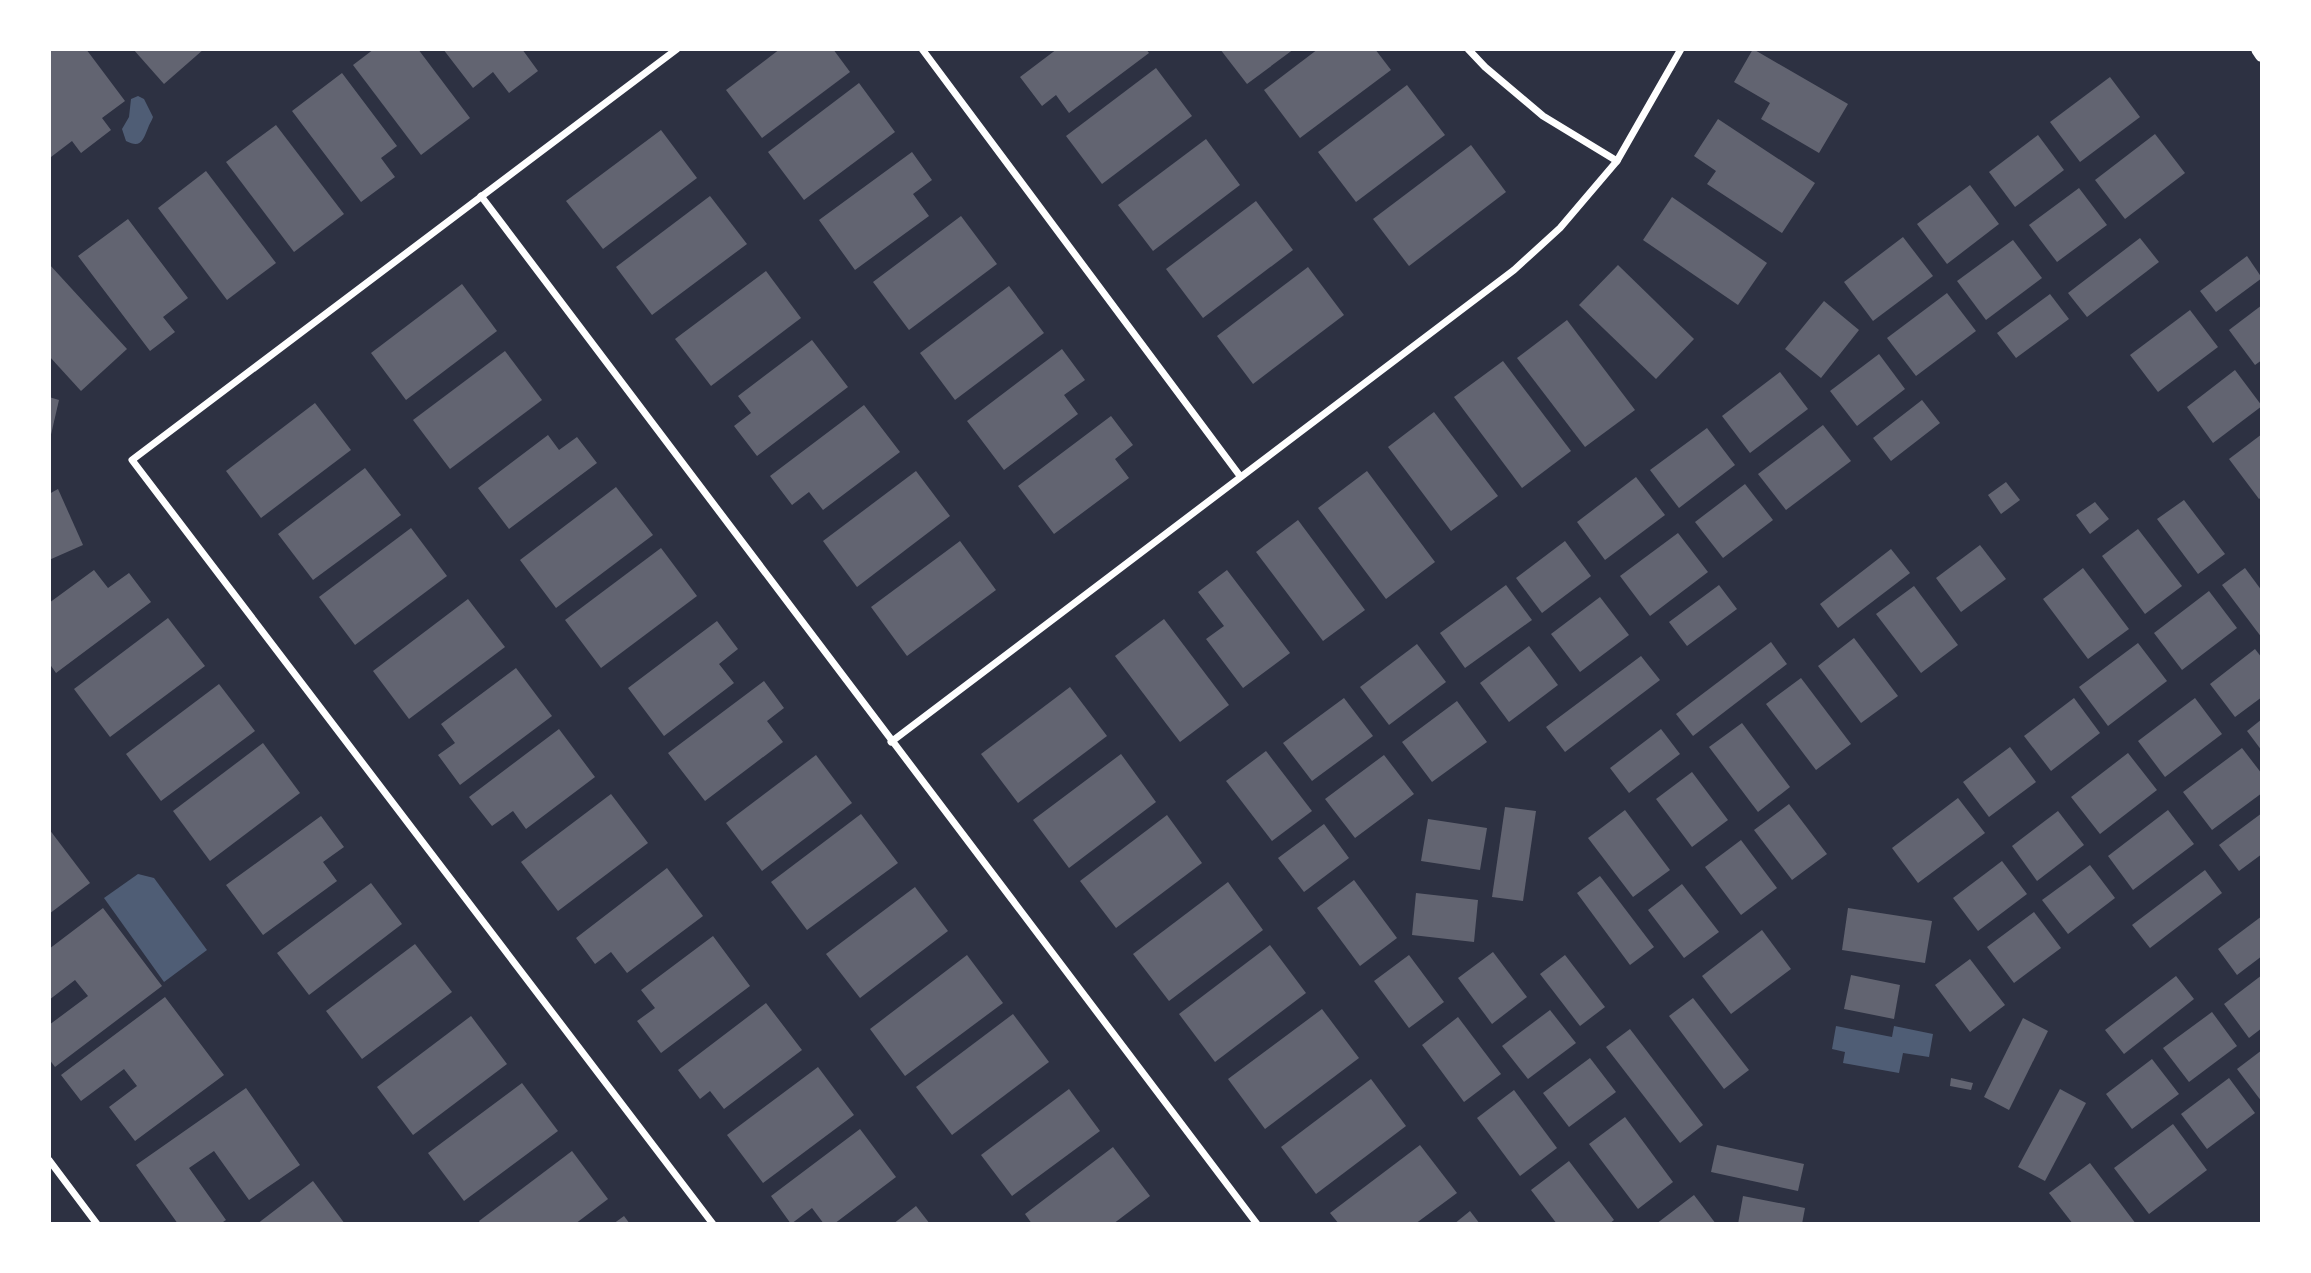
<svg xmlns="http://www.w3.org/2000/svg" width="2311" height="1273" font-family="Overpass,sans-serif">
<style>
.water{fill:#4f5d75}
.building{fill:#626471}
.lines{fill:none;stroke-linecap:round;stroke-linejoin:round}
.minor{stroke:#fff;stroke-width:7}
.secondary{stroke:#fff;stroke-width:14}
</style>
<rect width="100%" height="100%" fill="#2d3142"/>
<g class="water">
<path d="M 138,96 L 144,99 L 153,117 C 152,121 149,124 148,128 C 143,140 141,149 126,141 L 122,129 L 129,117 L 131,99 Z"/>
<polygon points="138,874 154,878 207,950 164,982 104,898"/>
<polygon points="1836,1026 1892,1037 1894,1026 1933,1034 1929,1057 1903,1053 1899,1073 1843,1063 1845,1052 1832,1049"/>
</g>
<g class="building">
<polygon points="49,49 86,49 125,101 102,118 111,130 81,153 72,141 51,157 49,154"/>
<polygon points="133,49 204,49 164,84"/>
<polygon points="374,49 418,49 470,118 421,155 353,65"/>
<polygon points="443,49 522,49 538,71 509,93 493,72 473,88"/>
<polygon points="780,49 833,49 850,72 762,138 726,90"/>
<polygon points="1057,49 1146,49 1149,53 1069,113 1056,95 1042,106 1020,77"/>
<polygon points="1220,49 1294,49 1247,84"/>
<polygon points="1318,49 1375,49 1391,70 1300,138 1264,90"/>
<polygon points="1753,49 1848,104 1819,153 1761,119 1770,103 1734,82"/>
<polygon points="1156,68 1192,116 1102,184 1066,136"/>
<polygon points="342,73 397,146 381,158 395,177 361,202 292,111"/>
<polygon points="2110,77 2140,117 2080,162 2050,122"/>
<polygon points="859,83 895,132 804,200 768,152"/>
<polygon points="1407,85 1445,135 1356,202 1318,152"/>
<polygon points="1718,119 1815,183 1782,233 1707,184 1716,171 1694,156"/>
<polygon points="276,125 344,214 294,252 226,162"/>
<polygon points="661,130 697,178 603,249 566,201"/>
<polygon points="2155,134 2185,173 2125,219 2095,180"/>
<polygon points="2038,135 2064,170 2015,207 1989,172"/>
<polygon points="1206,139 1240,185 1153,251 1118,205"/>
<polygon points="1471,145 1506,192 1409,266 1373,219"/>
<polygon points="912,152 932,180 913,194 929,216 855,270 819,220"/>
<polygon points="206,171 276,263 227,300 158,208"/>
<polygon points="1970,185 1999,224 1947,264 1917,224"/>
<polygon points="2079,188 2107,225 2057,262 2029,225"/>
<polygon points="710,196 747,244 652,315 616,267"/>
<polygon points="1672,197 1767,263 1738,305 1643,240"/>
<polygon points="1256,201 1293,250 1203,318 1166,269"/>
<polygon points="961,216 997,264 909,330 873,282"/>
<polygon points="128,219 188,298 163,317 175,332 150,351 78,256"/>
<polygon points="1903,237 1933,276 1873,321 1844,282"/>
<polygon points="2140,238 2159,262 2087,317 2068,293"/>
<polygon points="2013,240 2042,278 1986,320 1957,281"/>
<polygon points="2247,256 2262,278 2216,312 2200,291"/>
<polygon points="49,264 127,349 81,391 49,356"/>
<polygon points="1618,265 1694,339 1656,379 1579,305"/>
<polygon points="1308,267 1344,315 1253,384 1217,336"/>
<polygon points="766,271 801,318 711,386 675,339"/>
<polygon points="462,284 497,331 406,400 371,353"/>
<polygon points="1009,286 1044,333 955,400 920,353"/>
<polygon points="1947,293 1976,331 1916,376 1887,338"/>
<polygon points="2050,294 2069,319 2016,358 1997,333"/>
<polygon points="1824,301 1859,330 1821,378 1785,349"/>
<polygon points="2262,305 2262,360 2255,365 2229,330"/>
<polygon points="2190,310 2218,347 2158,392 2130,355"/>
<polygon points="1567,320 1635,410 1585,447 1517,358"/>
<polygon points="812,340 848,387 757,456 734,426 751,413 738,396"/>
<polygon points="1062,349 1085,380 1064,395 1078,414 1004,470 967,421"/>
<polygon points="505,351 542,400 450,469 413,420"/>
<polygon points="1879,354 1905,389 1857,426 1830,391"/>
<polygon points="1503,361 1571,451 1522,488 1454,397"/>
<polygon points="2235,370 2262,406 2213,443 2187,407"/>
<polygon points="1780,372 1808,409 1750,453 1722,416"/>
<polygon points="49,397 59,400 50,439 49,439"/>
<polygon points="1922,400 1940,423 1891,461 1873,438"/>
<polygon points="315,403 351,450 261,518 226,471"/>
<polygon points="864,405 900,452 823,510 809,492 792,505 770,476"/>
<polygon points="1434,412 1498,496 1451,531 1388,447"/>
<polygon points="1111,416 1133,445 1115,459 1129,478 1054,534 1018,486"/>
<polygon points="1823,425 1851,461 1786,510 1758,474"/>
<polygon points="1707,428 1735,465 1679,508 1650,470"/>
<polygon points="2262,434 2262,497 2259,499 2229,459"/>
<polygon points="548,435 559,450 577,437 597,463 509,529 478,488"/>
<polygon points="365,468 401,515 313,580 278,534"/>
<polygon points="916,471 950,516 857,587 823,541"/>
<polygon points="1367,471 1435,562 1386,599 1318,508"/>
<polygon points="1636,477 1665,515 1605,560 1577,522"/>
<polygon points="2006,482 2020,500 2001,514 1988,495"/>
<polygon points="1745,484 1773,520 1723,558 1695,522"/>
<polygon points="616,487 653,535 556,608 520,560"/>
<polygon points="58,489 83,545 49,560 49,494"/>
<polygon points="2184,500 2225,554 2198,574 2157,519"/>
<polygon points="2095,502 2109,519 2090,534 2076,515"/>
<polygon points="1298,520 1365,610 1323,641 1256,552"/>
<polygon points="411,528 447,576 355,645 319,597"/>
<polygon points="2138,529 2182,586 2145,614 2102,556"/>
<polygon points="1678,533 1708,572 1650,616 1620,576"/>
<polygon points="960,541 996,590 907,656 871,607"/>
<polygon points="1565,541 1591,576 1542,613 1516,578"/>
<polygon points="1980,545 2006,579 1961,612 1936,578"/>
<polygon points="661,548 697,596 601,668 565,620"/>
<polygon points="1891,549 1910,573 1838,628 1820,604"/>
<polygon points="2083,568 2129,629 2088,659 2043,599"/>
<polygon points="2245,568 2262,591 2262,638 2222,585"/>
<polygon points="94,570 108,588 129,573 151,602 56,673 49,663 49,603"/>
<polygon points="1227,570 1290,653 1243,688 1206,639 1224,626 1198,592"/>
<polygon points="1506,585 1532,620 1465,668 1440,633"/>
<polygon points="1719,585 1737,609 1687,646 1669,622"/>
<polygon points="1914,586 1958,645 1921,673 1876,614"/>
<polygon points="2209,591 2237,628 2182,670 2154,633"/>
<polygon points="1600,597 1629,635 1580,672 1551,634"/>
<polygon points="468,599 505,647 409,719 373,671"/>
<polygon points="168,618 205,666 110,737 74,689"/>
<polygon points="1164,619 1229,705 1180,742 1115,656"/>
<polygon points="717,621 738,649 719,664 734,683 664,736 628,688"/>
<polygon points="1854,638 1898,696 1861,723 1818,666"/>
<polygon points="1771,642 1787,664 1693,736 1676,714"/>
<polygon points="2138,643 2167,681 2108,726 2079,687"/>
<polygon points="1417,644 1446,682 1389,725 1360,687"/>
<polygon points="1529,646 1558,685 1509,722 1480,683"/>
<polygon points="2255,649 2262,658 2262,697 2235,717 2210,684"/>
<polygon points="1641,656 1660,680 1565,752 1546,727"/>
<polygon points="516,668 552,716 460,785 438,755 455,743 441,724"/>
<polygon points="1801,678 1851,744 1816,770 1766,704"/>
<polygon points="764,681 784,708 767,721 783,742 705,801 668,753"/>
<polygon points="219,684 255,731 161,801 126,754"/>
<polygon points="1070,687 1107,736 1018,803 981,754"/>
<polygon points="1344,698 1373,736 1312,781 1283,743"/>
<polygon points="2074,698 2100,733 2051,771 2024,736"/>
<polygon points="2195,698 2222,734 2165,777 2138,741"/>
<polygon points="1457,701 1487,742 1432,782 1402,742"/>
<polygon points="2262,719 2262,751 2247,731"/>
<polygon points="1742,723 1790,787 1758,812 1709,747"/>
<polygon points="559,729 595,777 526,829 513,811 492,826 469,797"/>
<polygon points="1661,729 1680,754 1629,793 1610,768"/>
<polygon points="263,743 300,793 210,861 173,811"/>
<polygon points="2010,747 2036,782 1989,817 1963,782"/>
<polygon points="2242,748 2262,774 2262,793 2212,830 2183,792"/>
<polygon points="1266,751 1312,811 1272,841 1226,781"/>
<polygon points="2128,753 2157,790 2100,834 2071,797"/>
<polygon points="1121,754 1156,802 1069,868 1033,820"/>
<polygon points="816,755 852,803 762,871 726,823"/>
<polygon points="1384,755 1414,794 1355,838 1325,799"/>
<polygon points="1692,772 1728,820 1692,847 1656,799"/>
<polygon points="611,794 648,843 558,911 521,862"/>
<polygon points="1958,798 1985,833 1918,883 1892,848"/>
<polygon points="1789,804 1827,854 1792,880 1754,830"/>
<polygon points="1505,807 1536,811 1523,901 1492,897"/>
<polygon points="1625,810 1670,870 1633,897 1588,838"/>
<polygon points="2168,810 2194,844 2133,890 2108,856"/>
<polygon points="2058,811 2084,845 2037,881 2012,846"/>
<polygon points="2262,813 2262,854 2239,871 2219,845"/>
<polygon points="861,814 898,863 807,930 771,882"/>
<polygon points="1167,815 1202,863 1116,928 1080,881"/>
<polygon points="321,816 344,847 323,862 337,881 263,935 226,885"/>
<polygon points="1428,819 1487,828 1480,870 1421,861"/>
<polygon points="1324,824 1349,858 1304,892 1278,858"/>
<polygon points="49,829 90,883 49,914"/>
<polygon points="1741,840 1777,888 1741,915 1705,867"/>
<polygon points="2002,861 2027,894 1978,931 1953,898"/>
<polygon points="2090,865 2115,898 2068,934 2042,900"/>
<polygon points="667,868 703,916 627,973 611,952 595,964 576,938"/>
<polygon points="2205,870 2222,893 2150,948 2132,925"/>
<polygon points="1600,876 1654,947 1630,965 1577,893"/>
<polygon points="1354,880 1397,938 1360,966 1317,908"/>
<polygon points="1228,882 1263,930 1169,1001 1133,954"/>
<polygon points="371,883 402,924 309,995 277,953"/>
<polygon points="1682,884 1719,932 1684,958 1648,910"/>
<polygon points="915,887 948,931 860,998 826,954"/>
<polygon points="1416,893 1478,900 1474,942 1412,935"/>
<polygon points="103,908 162,986 55,1067 49,1059 49,1025 88,996 75,980 49,1000 49,949"/>
<polygon points="1848,908 1932,921 1925,963 1842,950"/>
<polygon points="2034,912 2061,948 2014,983 1987,947"/>
<polygon points="2262,916 2262,956 2237,975 2218,949"/>
<polygon points="1762,930 1791,969 1731,1014 1702,976"/>
<polygon points="713,936 750,986 661,1053 637,1021 655,1008 641,990"/>
<polygon points="415,944 452,992 362,1059 326,1011"/>
<polygon points="1270,945 1306,993 1215,1062 1179,1014"/>
<polygon points="1493,952 1527,997 1492,1024 1458,978"/>
<polygon points="967,955 1003,1003 905,1076 870,1029"/>
<polygon points="1409,955 1444,1002 1409,1028 1374,981"/>
<polygon points="1565,955 1605,1007 1580,1026 1540,974"/>
<polygon points="1970,959 2005,1005 1970,1032 1935,985"/>
<polygon points="1851,975 1900,985 1894,1019 1844,1009"/>
<polygon points="2262,975 2262,1028 2249,1038 2224,1004"/>
<polygon points="2176,976 2194,999 2124,1054 2105,1030"/>
<polygon points="165,997 224,1075 135,1141 109,1107 137,1086 124,1069 81,1101 61,1075"/>
<polygon points="1693,998 1749,1070 1724,1089 1669,1016"/>
<polygon points="766,1003 802,1050 724,1109 710,1091 700,1099 678,1070"/>
<polygon points="1322,1009 1359,1058 1265,1129 1228,1079"/>
<polygon points="1550,1010 1576,1043 1528,1079 1502,1046"/>
<polygon points="2212,1012 2237,1046 2189,1082 2163,1048"/>
<polygon points="1013,1014 1049,1062 952,1135 916,1087"/>
<polygon points="471,1016 507,1064 413,1135 377,1087"/>
<polygon points="1458,1017 1501,1074 1464,1102 1422,1045"/>
<polygon points="2023,1018 2048,1031 2009,1110 1984,1097"/>
<polygon points="1630,1029 1703,1125 1680,1143 1606,1047"/>
<polygon points="2262,1050 2262,1102 2237,1069"/>
<polygon points="1590,1058 1616,1092 1569,1127 1543,1093"/>
<polygon points="2152,1059 2179,1094 2132,1129 2106,1094"/>
<polygon points="818,1067 854,1115 763,1183 727,1135"/>
<polygon points="1951,1078 1973,1083 1971,1090 1950,1086"/>
<polygon points="2229,1078 2255,1113 2207,1149 2181,1114"/>
<polygon points="1371,1079 1406,1126 1316,1194 1281,1147"/>
<polygon points="522,1083 558,1131 464,1201 428,1153"/>
<polygon points="246,1088 300,1165 249,1200 214,1151 189,1168 226,1220 220,1224 178,1224 136,1165"/>
<polygon points="1069,1089 1100,1131 1012,1196 981,1155"/>
<polygon points="2060,1089 2086,1103 2045,1181 2018,1167"/>
<polygon points="1514,1090 1557,1148 1520,1176 1477,1118"/>
<polygon points="1625,1117 1673,1182 1638,1209 1589,1144"/>
<polygon points="2173,1124 2207,1170 2149,1214 2114,1168"/>
<polygon points="860,1129 896,1177 834,1224 824,1224 812,1208 791,1224 771,1196"/>
<polygon points="1420,1145 1457,1193 1415,1224 1339,1224 1330,1213"/>
<polygon points="1717,1145 1804,1164 1798,1191 1711,1172"/>
<polygon points="1113,1147 1150,1196 1113,1224 1032,1224 1025,1214"/>
<polygon points="572,1151 608,1199 575,1224 481,1224 479,1221"/>
<polygon points="1569,1161 1614,1220 1609,1224 1557,1224 1531,1190"/>
<polygon points="2090,1163 2136,1224 2073,1224 2049,1193"/>
<polygon points="313,1181 345,1224 257,1224"/>
<polygon points="1694,1195 1716,1224 1656,1224"/>
<polygon points="1743,1196 1805,1208 1802,1224 1738,1224"/>
<polygon points="916,1206 930,1224 893,1224"/>
<polygon points="1470,1211 1480,1224 1454,1224"/>
<polygon points="624,1216 630,1224 613,1224"/>
</g>
<g class="lines">
<g class="minor">
<polyline points="677,49 132,460 713,1224"/>
<polyline points="922,49 1240,476"/>
<polyline points="1468,49 1485,67 1543,116 1617,161"/>
<polyline points="481,196 1257,1224"/>
<polyline points="891,742 1514,270 1560,228 1617,161 1681,49"/>
<polyline points="49,1160 97,1224"/>
</g>
<polyline class="secondary" points="2258,49 2262,55"/>
</g>
<rect width="2311" height="1273" fill="none" stroke="#ffffff" stroke-width="102"/>
</svg>
